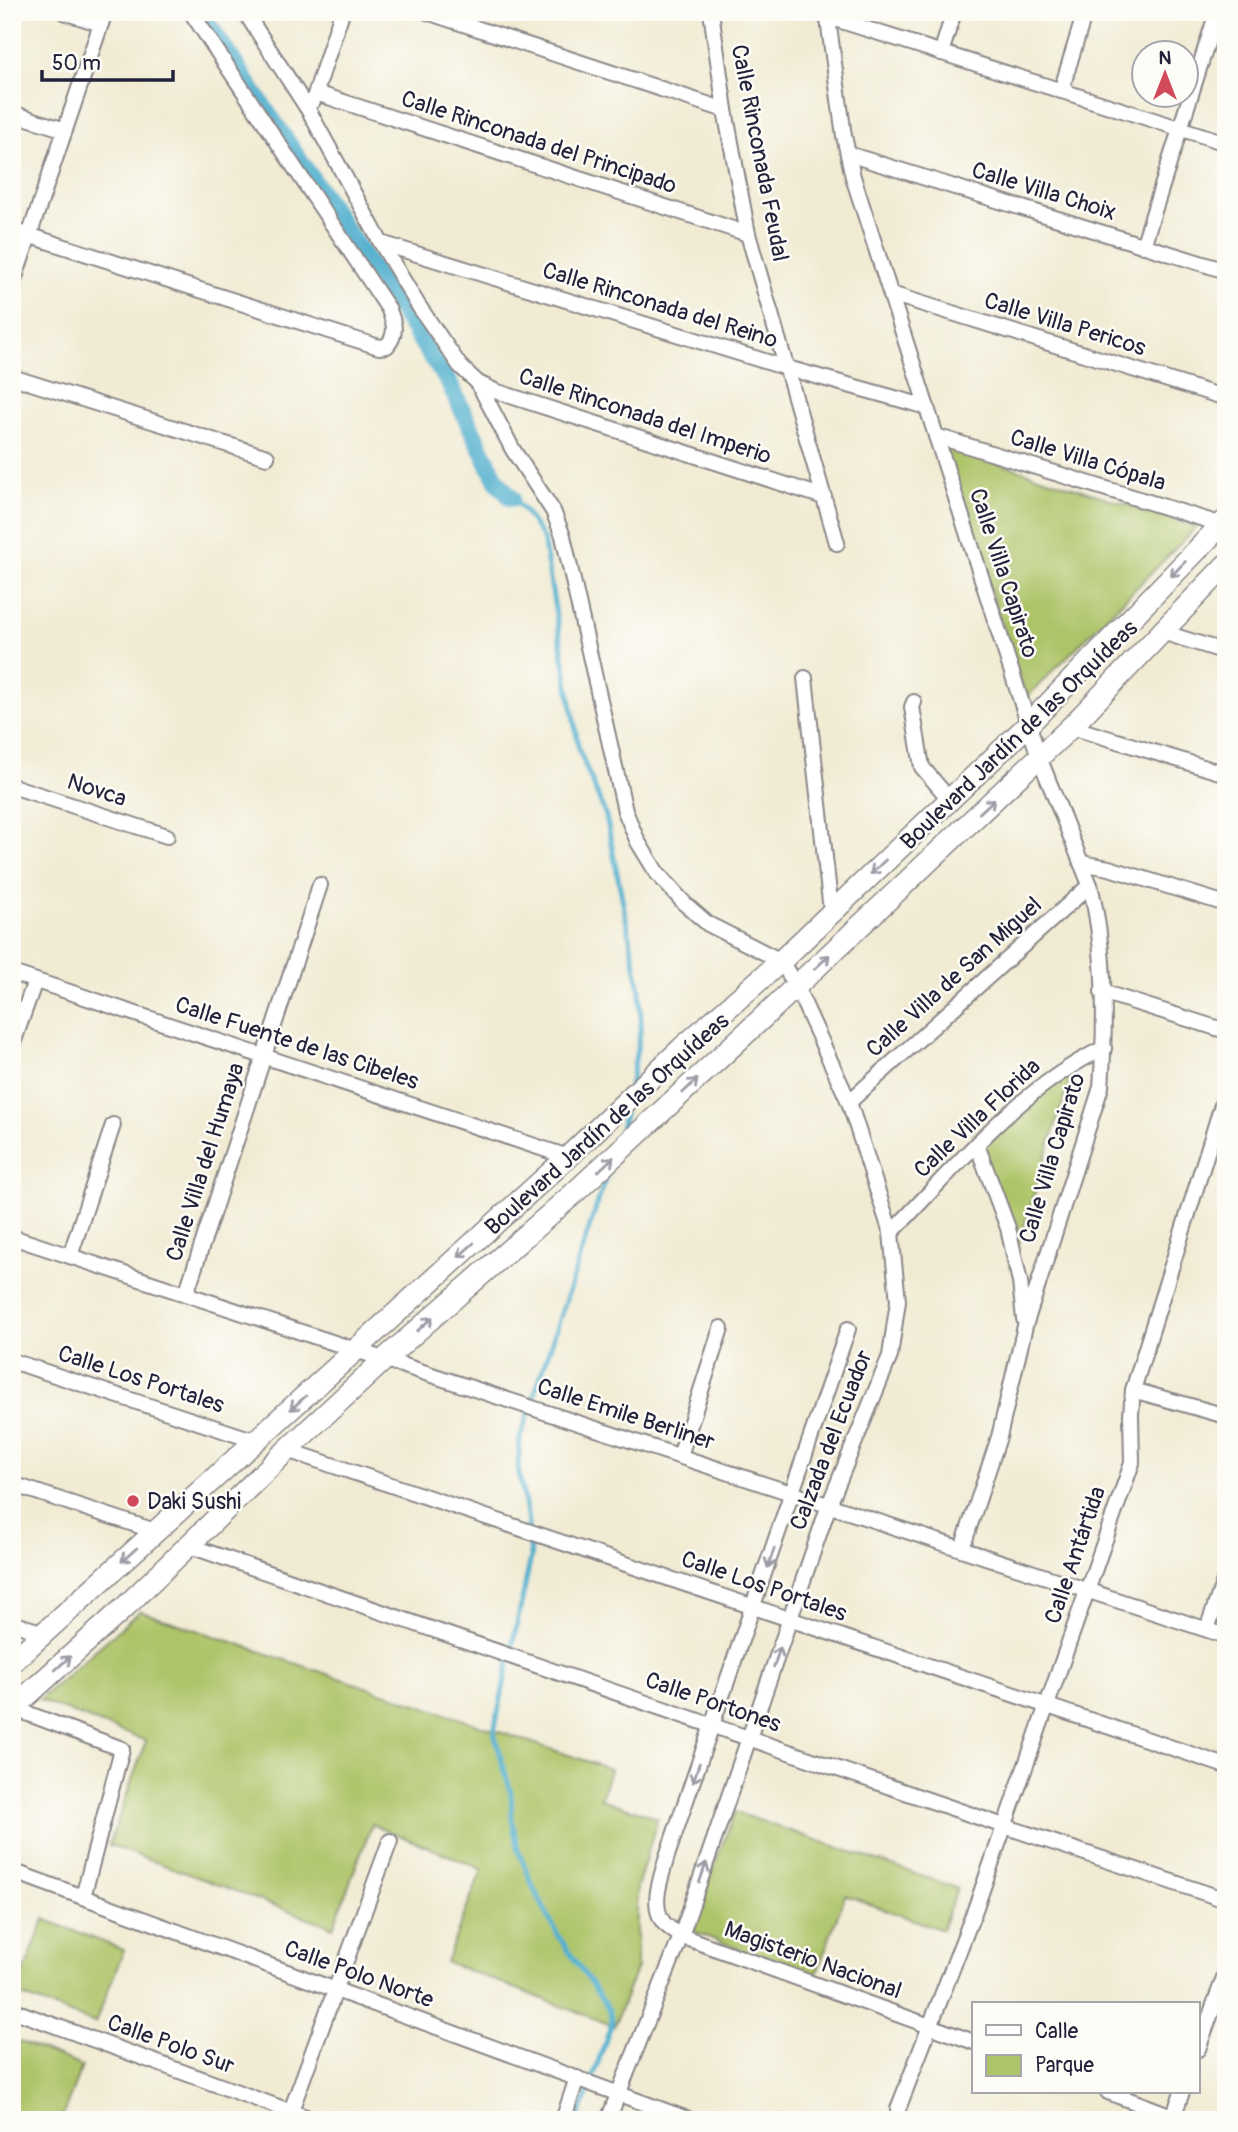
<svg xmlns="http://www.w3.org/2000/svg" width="1238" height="2132" font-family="Pangolin,sans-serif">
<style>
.green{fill:#aec469;stroke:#687352;stroke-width:2}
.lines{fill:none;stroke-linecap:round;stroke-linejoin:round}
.stream{stroke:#50afce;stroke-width:5}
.canal{stroke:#50afce;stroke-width:18}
.street-casing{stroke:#8a8687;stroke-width:18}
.secondary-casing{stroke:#8a8687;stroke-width:24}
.street{stroke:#fff;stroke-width:14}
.secondary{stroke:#fff;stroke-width:21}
.oneway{stroke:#9c9ca7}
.poi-dot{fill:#d1495b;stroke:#fdfcf7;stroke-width:2.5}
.labels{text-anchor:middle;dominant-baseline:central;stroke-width:5;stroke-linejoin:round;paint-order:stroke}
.street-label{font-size:23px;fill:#22223b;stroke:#fdfcf7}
.poi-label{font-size:23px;fill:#22223b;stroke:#fdfcf7;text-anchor:start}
</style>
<rect width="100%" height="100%" fill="#fdfcf7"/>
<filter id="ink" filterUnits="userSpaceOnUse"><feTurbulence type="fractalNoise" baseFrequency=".0143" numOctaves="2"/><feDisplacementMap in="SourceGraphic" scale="14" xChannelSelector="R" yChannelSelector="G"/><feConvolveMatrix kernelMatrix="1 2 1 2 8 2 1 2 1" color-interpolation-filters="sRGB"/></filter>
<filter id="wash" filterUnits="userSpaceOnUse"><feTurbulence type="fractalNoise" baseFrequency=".00686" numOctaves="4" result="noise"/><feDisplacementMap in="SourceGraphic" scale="28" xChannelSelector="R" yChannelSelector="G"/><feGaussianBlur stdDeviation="1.57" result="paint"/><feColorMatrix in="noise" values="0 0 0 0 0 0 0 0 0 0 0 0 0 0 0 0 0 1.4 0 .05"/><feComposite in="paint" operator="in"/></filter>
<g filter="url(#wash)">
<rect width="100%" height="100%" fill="#f1ebd3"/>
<g class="green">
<polygon points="942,445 1197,527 1026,698"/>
<polygon points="1074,1066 1011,1269 1000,1204 973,1135"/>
<polygon points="140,1611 610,1769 601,1799 658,1818 637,1887 637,1967 614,2026 446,1962 482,1869 372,1824 333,1927 109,1845 146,1741 39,1700"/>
<polygon points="735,1812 957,1888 942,1930 845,1895 815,1978 689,1930"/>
<polygon points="44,1919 124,1950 95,2023 16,1994"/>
<polygon points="12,2039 82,2066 61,2120 12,2120"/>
</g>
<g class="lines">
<g class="stream">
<polyline points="511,498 524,510 543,538 579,750 606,816 640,990 641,1027 630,1087"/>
<polyline points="617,1142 625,1114"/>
<polyline points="578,2120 612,2022 609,2010 559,1937 534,1889 518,1850 512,1819 511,1793 494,1732 531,1557 527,1514 518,1468 520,1439 608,1171"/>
</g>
<polyline class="canal" points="200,12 449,383 497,481 511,498"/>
</g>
</g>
<g filter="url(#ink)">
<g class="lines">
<defs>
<g id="street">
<polyline points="64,12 101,24"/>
<polyline points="245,12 309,111 381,243 418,305 460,366 478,383 495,391 824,497"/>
<polyline points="427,12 725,110"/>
<polyline points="711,12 725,110 748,234 837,543"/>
<polyline points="813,12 1226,143"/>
<path d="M 827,12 L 844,136 L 853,177 L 1039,757 L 1090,885 C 1106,949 1106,1021 1101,1087 L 1025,1326 L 999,1437 L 962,1549"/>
<polyline points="941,53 954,12"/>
<polyline points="1061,91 1085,12"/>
<polyline points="316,93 748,234"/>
<polyline points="313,101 342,12"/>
<polyline points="12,113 65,130"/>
<polyline points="848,154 1226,271"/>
<path d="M 12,230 L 379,347 L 387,346 C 398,333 394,322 388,308 L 191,12"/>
<polyline points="381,243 787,368 927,407"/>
<polyline points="1143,246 1217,12"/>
<polyline points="12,286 105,12"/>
<polyline points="891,294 1226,398"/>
<polyline points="12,377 267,457"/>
<polyline points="478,383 513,450 553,511 563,536 625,811 638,842 657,873 685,904 708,924 781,961 796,986 849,1102 875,1183 891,1233 898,1301 890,1356 829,1505 681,1936 608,2120"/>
<polyline points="936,436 1226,526"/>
<polyline points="1162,632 1226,652"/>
<polyline points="805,678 831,911"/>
<polyline points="914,702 912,707 922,767 950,800"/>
<polyline points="1071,727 1226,774"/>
<polyline points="12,786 167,836"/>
<polyline points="1081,863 1109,868 1226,904"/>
<polyline points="12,973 568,1157"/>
<polyline points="1102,992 1226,1031"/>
<polyline points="12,1046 35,981"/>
<polyline points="849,1102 1090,885"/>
<polyline points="977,1145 1008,1228 1020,1282 1024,1319"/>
<path d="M 891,1233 C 956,1167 1018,1089 1104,1048"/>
<polyline points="12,1237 1226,1636"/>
<polyline points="70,1256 113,1125"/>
<polyline points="186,1294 320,885"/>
<path d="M 848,1329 L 667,1856 C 662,1876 650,1903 663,1922 C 667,1927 675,1932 681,1936 L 974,2042"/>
<polyline points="12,1361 256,1441"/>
<polyline points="1133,1390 1226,1416"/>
<polyline points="287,1450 1226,1766"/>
<polyline points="680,1456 721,1328"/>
<polyline points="12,1484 155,1531"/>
<polyline points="187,1545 1004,1826 1226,1900"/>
<polyline points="12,1623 44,1633"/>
<polyline points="1207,1629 1226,1575"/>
<polyline points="13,1708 122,1749 83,1897"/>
<polyline points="12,1871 690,2120"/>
<polyline points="12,2010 314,2120"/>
<polyline points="1198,2049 1226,1972"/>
<polyline points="1108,2092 1183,2120"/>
<polyline points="898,2109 976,1907 1132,1463 1131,1414 1133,1390 1226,1092"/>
<polyline points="288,2119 390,1841"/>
<polyline points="563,2120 577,2078"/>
<polyline points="1172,2120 1182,2092"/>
</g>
<g id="secondary">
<polyline points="12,1662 568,1157 682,1048 781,961 1029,724 1226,520"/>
<polyline points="12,1709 125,1607 287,1450 386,1358 572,1195 772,1009 1071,727 1226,565"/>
</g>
</defs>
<use href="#street" class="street-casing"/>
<use href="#secondary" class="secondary-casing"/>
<use href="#street" class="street"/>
<use href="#secondary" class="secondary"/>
</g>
<defs><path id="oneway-shaft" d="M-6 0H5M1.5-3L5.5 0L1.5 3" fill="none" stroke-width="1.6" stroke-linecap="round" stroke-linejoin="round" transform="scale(1.75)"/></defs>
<g class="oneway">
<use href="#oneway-shaft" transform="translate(1178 569) rotate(134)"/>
<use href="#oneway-shaft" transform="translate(987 806) rotate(-43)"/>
<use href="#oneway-shaft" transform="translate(878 867) rotate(137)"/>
<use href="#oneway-shaft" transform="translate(822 962) rotate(-43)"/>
<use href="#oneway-shaft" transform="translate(690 1086) rotate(-43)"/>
<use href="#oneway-shaft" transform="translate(606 1164) rotate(-43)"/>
<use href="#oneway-shaft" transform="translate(466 1250) rotate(138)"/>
<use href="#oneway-shaft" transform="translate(425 1324) rotate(-42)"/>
<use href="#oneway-shaft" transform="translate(298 1403) rotate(138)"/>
<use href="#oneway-shaft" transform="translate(129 1555) rotate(138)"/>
<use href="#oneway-shaft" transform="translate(771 1558) rotate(109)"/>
<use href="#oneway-shaft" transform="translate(777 1657) rotate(-71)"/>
<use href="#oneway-shaft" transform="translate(63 1663) rotate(-42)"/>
<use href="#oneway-shaft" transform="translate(696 1773) rotate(109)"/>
<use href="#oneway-shaft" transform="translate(703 1872) rotate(-71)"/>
</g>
</g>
<circle class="poi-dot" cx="133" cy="1501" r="7"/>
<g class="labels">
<g class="street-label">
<text transform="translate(539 142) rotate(18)">Calle Rinconada del Principado</text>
<text transform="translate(760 153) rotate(79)">Calle Rinconada Feudal</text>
<text transform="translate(1044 191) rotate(17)">Calle Villa Choix</text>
<text transform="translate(660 305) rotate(17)">Calle Rinconada del Reino</text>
<text transform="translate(1065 324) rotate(17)">Calle Villa Pericos</text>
<text transform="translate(645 416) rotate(18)">Calle Rinconada del Imperio</text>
<text transform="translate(1088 460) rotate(17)">Calle Villa Cópala</text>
<text transform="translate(1004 573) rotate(72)">Calle Villa Capirato</text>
<text transform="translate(1019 735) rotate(-44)">Boulevard Jardín de las Orquídeas</text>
<text transform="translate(97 790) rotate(18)">Novca</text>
<text transform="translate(954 977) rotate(-42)">Calle Villa de San Miguel</text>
<text transform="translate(297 1043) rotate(18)">Calle Fuente de las Cibeles</text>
<text transform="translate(977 1118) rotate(-43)">Calle Villa Florida</text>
<text transform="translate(607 1124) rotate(-42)">Boulevard Jardín de las Orquídeas</text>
<text transform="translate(1052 1158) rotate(-73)">Calle Villa Capirato</text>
<text transform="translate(205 1162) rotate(-72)">Calle Villa del Humaya</text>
<text transform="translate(141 1379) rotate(18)">Calle Los Portales</text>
<text transform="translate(626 1414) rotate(18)">Calle Emile Berliner</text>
<text transform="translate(831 1440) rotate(-69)">Calzada del Ecuador</text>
<text transform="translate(1075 1555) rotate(-71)">Calle Antártida</text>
<text transform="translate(764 1586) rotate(19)">Calle Los Portales</text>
<text transform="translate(713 1702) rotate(19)">Calle Portones</text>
<text transform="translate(813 1960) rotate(20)">Magisterio Nacional</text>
<text transform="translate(359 1974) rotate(20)">Calle Polo Norte</text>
<text transform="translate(171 2044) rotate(20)">Calle Polo Sur</text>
</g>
<g class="poi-label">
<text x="147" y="1501">Daki Sushi</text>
</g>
</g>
<rect width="1238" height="2132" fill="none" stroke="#fdfcf7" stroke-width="42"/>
<rect x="972" y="2002" width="228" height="91" fill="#fdfcf7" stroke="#a5a5ac" stroke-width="2"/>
<rect x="986" y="2025" width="35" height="10" fill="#ffffff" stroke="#a5a5ac" stroke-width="2"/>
<text x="1035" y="2038" font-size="21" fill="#22223b">Calle</text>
<rect x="986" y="2055" width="35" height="21" fill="#aec469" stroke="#a5a5ac" stroke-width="2"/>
<text x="1035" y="2072" font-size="21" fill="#22223b">Parque</text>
<g transform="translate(1165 74)"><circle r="33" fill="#fdfcf7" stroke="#a5a5ac" stroke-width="2"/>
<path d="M0-5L12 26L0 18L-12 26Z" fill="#d1495b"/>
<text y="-10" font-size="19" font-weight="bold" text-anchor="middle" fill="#22223b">N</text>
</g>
<path d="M42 70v10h131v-10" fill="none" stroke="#22223b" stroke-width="3.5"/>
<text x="52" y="70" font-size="21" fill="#22223b" stroke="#fdfcf7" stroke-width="5" paint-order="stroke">50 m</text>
</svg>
